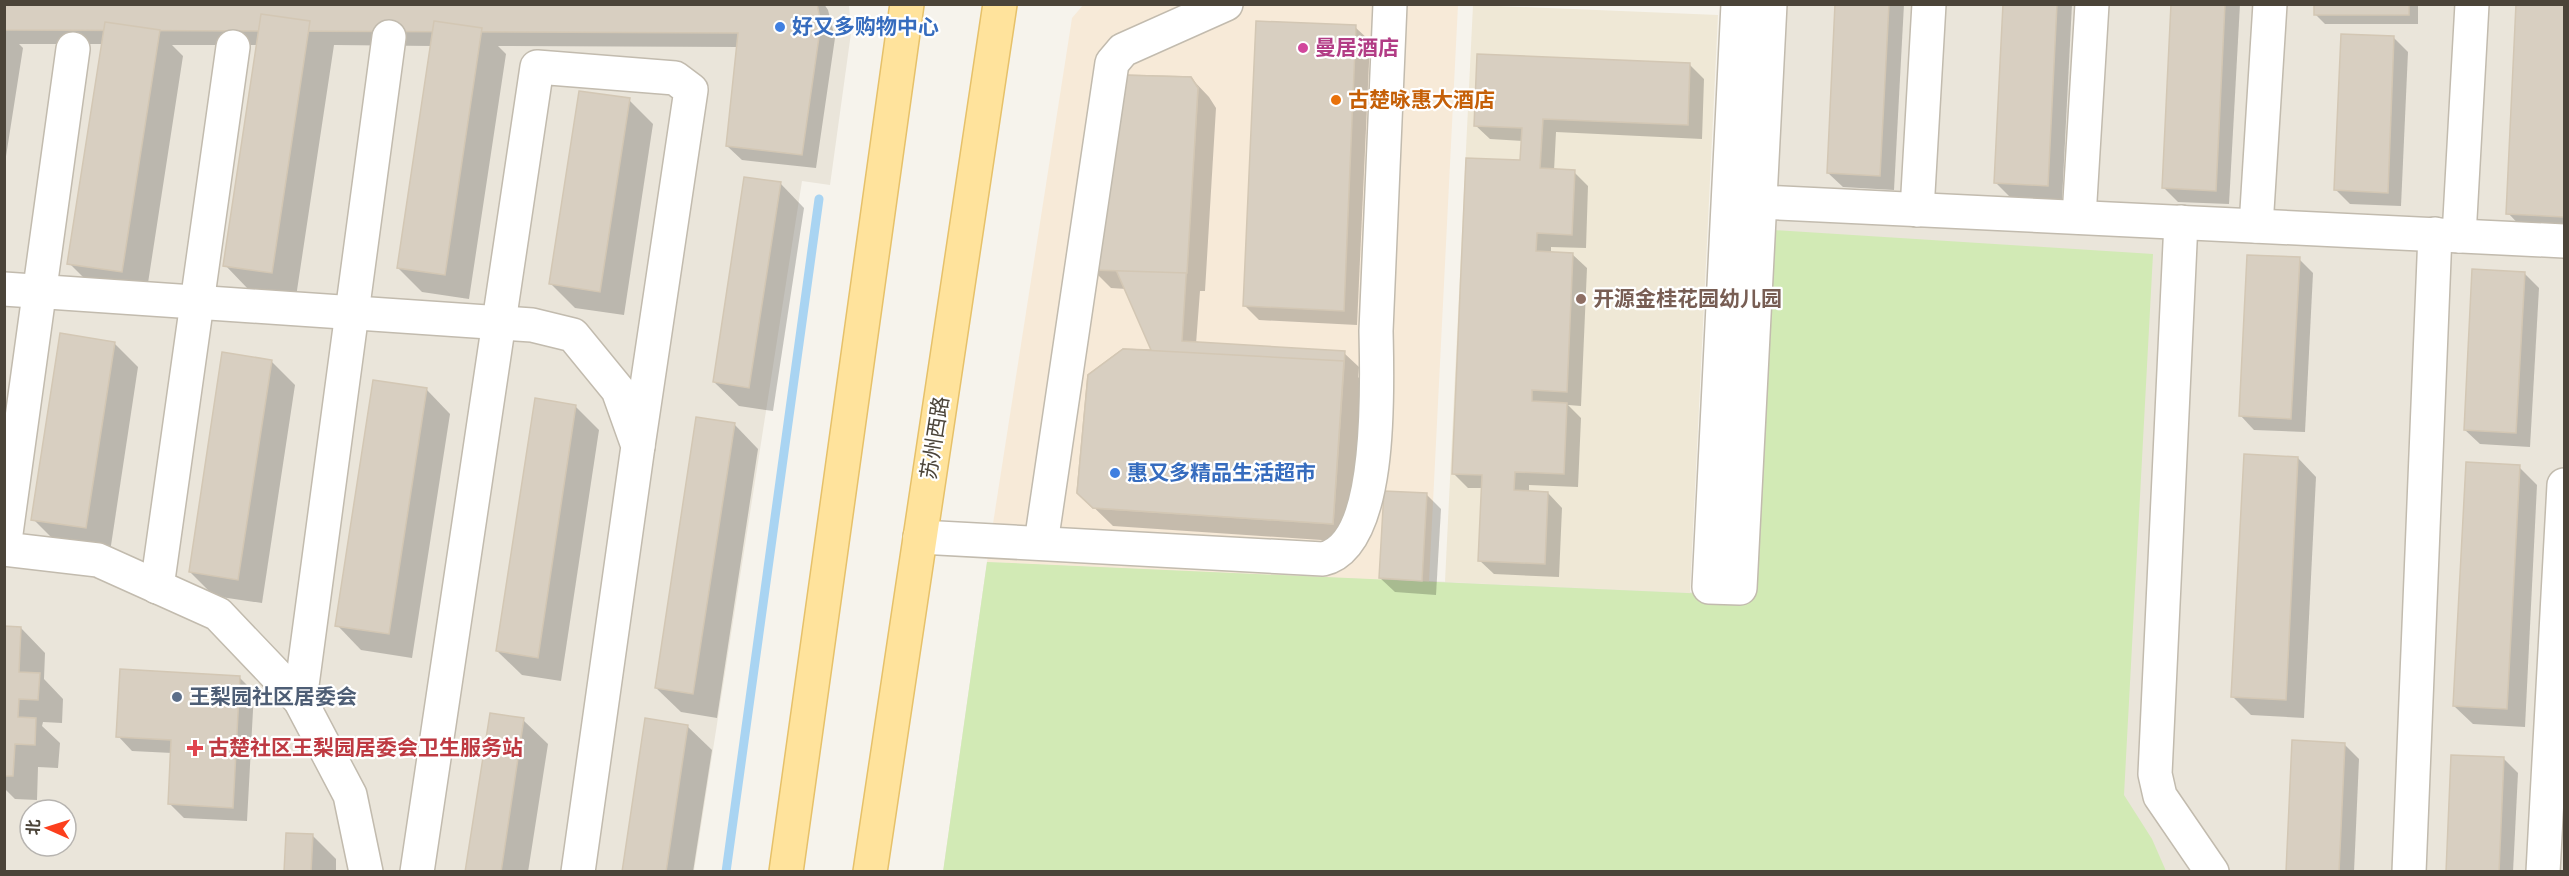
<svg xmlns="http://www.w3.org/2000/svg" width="2569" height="876" font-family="Signika,'Noto Sans SC',sans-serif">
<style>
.residential{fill:#eae5da;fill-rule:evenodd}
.commercial{fill:#f7ead8}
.education{fill:#efe8d6}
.green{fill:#d2eab5}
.shadow{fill:#0003}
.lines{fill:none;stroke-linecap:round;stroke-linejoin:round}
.stream{stroke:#a9d4f2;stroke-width:9}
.building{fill:#d8cfc1;stroke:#d3c7b4;stroke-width:1.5}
.minor-casing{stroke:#c2bbae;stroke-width:36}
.major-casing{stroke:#e6c16a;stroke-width:36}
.minor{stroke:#fff;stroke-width:33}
.major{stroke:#ffe39c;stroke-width:33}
.shop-dot{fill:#3f7fe0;stroke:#fff;stroke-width:2}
.hotel-dot{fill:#d1479c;stroke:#fff;stroke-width:2}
.food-dot{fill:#e8710a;stroke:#fff;stroke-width:2}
.education-dot{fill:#8d6e63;stroke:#fff;stroke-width:2}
.service-dot{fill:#5c6f8a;stroke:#fff;stroke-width:2}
.health-dot{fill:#e0444e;stroke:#fff;stroke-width:2}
.labels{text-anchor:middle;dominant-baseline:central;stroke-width:4.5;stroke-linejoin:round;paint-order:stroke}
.shop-label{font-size:21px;font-weight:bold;fill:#366cbe;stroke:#fff;text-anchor:start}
.hotel-label{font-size:21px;font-weight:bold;fill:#b23c85;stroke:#fff;text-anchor:start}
.food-label{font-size:21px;font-weight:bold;fill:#c56008;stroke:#fff;text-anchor:start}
.education-label{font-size:21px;font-weight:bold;fill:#785e54;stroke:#fff;text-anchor:start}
.street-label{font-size:21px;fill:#4b4439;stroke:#fff}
.service-label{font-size:21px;font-weight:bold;fill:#4e5e75;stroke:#fff;text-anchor:start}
.health-label{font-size:21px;font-weight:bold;fill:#be3a42;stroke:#fff;text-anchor:start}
</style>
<rect width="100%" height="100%" fill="#f6f3ec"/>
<g class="residential">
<path d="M 5,5 L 849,5 L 851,33 L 830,185 L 802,181 L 694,871 L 5,872 ZM 30,810 L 66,810 L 66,846 L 30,846 Z"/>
<polygon points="1784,5 2564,5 2564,871 943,872 987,562 1755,595"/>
</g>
<polygon class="commercial" points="1084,4 1458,5 1429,582 987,562 1072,18"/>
<polygon class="education" points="1473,5 1718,15 1690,593 1445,582"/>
<polygon class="green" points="1773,230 2153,254 2124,795 2152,839 2166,871 943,872 987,562 1754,596"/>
<g class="shadow">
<polygon points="4,4 824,4 828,10 835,38 816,168 742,160 727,146 738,47 498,46 506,54 469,299 422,292 398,268 432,46 334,45 296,297 249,290 225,265 258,45 172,45 183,56 146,296 93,287 69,263 103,44 19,44 23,48 4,169"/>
<polygon points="1837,4 1904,4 1894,190 1843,187 1828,173"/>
<polygon points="2005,4 2072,4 2062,200 2010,197 1996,183"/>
<polygon points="2173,4 2240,4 2229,204 2178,202 2163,187"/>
<polygon points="2315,4 2418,4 2418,24 2325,24 2315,14"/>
<polygon points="2518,4 2564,4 2564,233 2526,232 2508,213"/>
<polygon points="1355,27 1370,41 1357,325 1259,320 1245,306"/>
<polygon points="2394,38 2408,52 2401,206 2350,204 2336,190"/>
<polygon points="1690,65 1704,79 1702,139 1556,132 1554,171 1574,172 1588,186 1586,248 1551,247 1551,253 1572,254 1587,268 1581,406 1568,405 1581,418 1578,487 1529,485 1529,492 1548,493 1562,508 1559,577 1494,574 1479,560 1483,488 1468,488 1453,473 1522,162 1523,141 1490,139 1475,125"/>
<polygon points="1191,78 1209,97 1216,108 1205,291 1200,291 1196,344 1344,353 1359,367 1358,377 1362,381 1351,542 1113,526 1079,493 1155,352 1126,289 1111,288 1093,270"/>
<polygon points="629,100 653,124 624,315 575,308 551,284"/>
<polygon points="780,183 804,208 773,411 739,406 714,382"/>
<polygon points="2299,259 2313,273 2305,432 2254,430 2240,415"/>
<polygon points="2524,273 2539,288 2530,447 2480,444 2465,430"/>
<polygon points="114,343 138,367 110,552 57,543 33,519"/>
<polygon points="271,361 295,385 262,603 214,596 190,572"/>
<polygon points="426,389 450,414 412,658 361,650 337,625"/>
<polygon points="575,406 599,430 561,681 522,675 497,651"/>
<polygon points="734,424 758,449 717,718 681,712 656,688"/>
<polygon points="2298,458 2316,477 2304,718 2251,715 2233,697"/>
<polygon points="2519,467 2537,485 2525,727 2473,724 2454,706"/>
<polygon points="1427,495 1441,509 1436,595 1395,592 1380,578"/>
<polygon points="4,628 21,628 45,653 44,679 63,699 62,723 43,722 42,726 60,743 58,768 38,767 37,800 15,799 4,788"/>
<polygon points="240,678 254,692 247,821 184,818 169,803 172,753 132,751 118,736"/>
<polygon points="523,720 548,744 528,872 467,872"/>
<polygon points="687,726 712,750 693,872 623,872"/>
<polygon points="2345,745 2359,759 2354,872 2287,872"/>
<polygon points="2504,759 2518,773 2513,872 2447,872"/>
<polygon points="312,835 336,859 336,872 285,872"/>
</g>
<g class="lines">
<polyline class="stream" points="726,872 819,199"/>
</g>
<g class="building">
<polygon points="4,4 817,4 821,23 802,155 726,146 738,33 4,30"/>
<polygon points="1835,4 1889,4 1880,176 1827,173"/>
<polygon points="2003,4 2057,4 2048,186 1994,183"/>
<polygon points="2171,4 2225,4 2216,191 2162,188"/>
<rect x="2314" y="4" width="95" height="11"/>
<polygon points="2516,4 2564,4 2564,217 2506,214"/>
<polygon points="261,14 310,21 272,273 223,266"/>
<polygon points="434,21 482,28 445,275 397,268"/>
<polygon points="1256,21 1356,25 1344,311 1243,306"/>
<polygon points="105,22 160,30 122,272 67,264"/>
<polygon points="2341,34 2394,36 2388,193 2334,190"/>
<polygon points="1477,54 1690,63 1688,125 1543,119 1540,168 1575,170 1572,235 1537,233 1536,251 1573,253 1567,392 1532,390 1532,401 1567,403 1564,474 1515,472 1514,490 1548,492 1545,564 1478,561 1482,475 1452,474 1466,158 1520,160 1522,128 1474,126"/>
<polygon points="1120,75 1191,77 1198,88 1182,341 1345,351 1333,524 1093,508 1077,493 1088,375 1123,349 1151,350 1116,270 1092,270"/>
<polygon points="1120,75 1191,77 1198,88 1187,273 1092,270"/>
<polygon points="579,91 630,98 600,292 549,284"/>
<polygon points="744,177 781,182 749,388 713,382"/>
<polygon points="2247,255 2300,257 2291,419 2239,416"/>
<polygon points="2472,269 2525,272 2516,433 2464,430"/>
<polygon points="60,333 115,342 86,528 31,520"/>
<polygon points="1123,349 1344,361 1333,524 1093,508 1077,493 1088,375"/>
<polygon points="222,352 272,360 238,580 189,572"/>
<polygon points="373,380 427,388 389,634 335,626"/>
<polygon points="535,398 576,405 538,658 496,651"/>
<polygon points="696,417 735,423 693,694 655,688"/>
<polygon points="2244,454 2298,457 2286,700 2231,697"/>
<polygon points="2466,462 2520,465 2507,709 2453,706"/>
<polygon points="1384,491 1427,493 1422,581 1379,578"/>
<polygon points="4,626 21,627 19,672 40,673 38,700 19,699 18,717 36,718 35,745 15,744 13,776 4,776"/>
<polygon points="120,669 240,676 233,808 168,804 171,740 116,737"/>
<polygon points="490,713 524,718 501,872 465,872"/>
<polygon points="645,718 688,725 666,872 622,872"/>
<polygon points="2292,740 2345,743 2339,872 2286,872"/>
<polygon points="2451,755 2504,757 2499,872 2446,872"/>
<polygon points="286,833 313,834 311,872 284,872"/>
</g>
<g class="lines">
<defs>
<g id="minor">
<polyline points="1738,4 1709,587 1740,588 1770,4"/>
<polyline points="1760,202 2564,241"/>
<polyline points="1917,210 1929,4"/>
<polyline points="2079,217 2092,4"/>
<polyline points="2181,222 2155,774 2160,796 2212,872"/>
<polyline points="2256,226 2270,4"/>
<polyline points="2459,236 2472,4"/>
<polyline points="4,289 532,325 573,335 618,390 638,446 578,872"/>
<path d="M 920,537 L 1323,559 C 1384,545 1377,382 1376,331 L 1390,4"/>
<polyline points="1041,543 1112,63 1123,50 1226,4"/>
<polyline points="4,548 73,49"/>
<polyline points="4,549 98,560 218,614 300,700 350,795 366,872"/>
<polyline points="157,587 233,47"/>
<polyline points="300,700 389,37"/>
<polyline points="417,872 537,67 675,78 691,90 638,446"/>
<polyline points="2409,872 2435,234"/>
<polyline points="2543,872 2564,485"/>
</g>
<g id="major">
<polyline points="786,872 907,4"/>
<polyline points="870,872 1000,4"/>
</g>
</defs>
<use href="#minor" class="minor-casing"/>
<use href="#major" class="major-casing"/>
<use href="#minor" class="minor"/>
<use href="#major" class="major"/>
</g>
<g class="shop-dot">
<circle cx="780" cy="27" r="6"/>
<circle cx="1115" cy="473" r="6"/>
</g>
<circle class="hotel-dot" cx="1303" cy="48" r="6"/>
<circle class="food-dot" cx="1336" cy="100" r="6"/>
<circle class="education-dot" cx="1581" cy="299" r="6"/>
<circle class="service-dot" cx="177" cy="697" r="6"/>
<path class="health-dot" d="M192 739h6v6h6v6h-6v6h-6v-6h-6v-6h6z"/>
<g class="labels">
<g class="shop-label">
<text x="792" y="27">好又多购物中心</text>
<text x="1127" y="473">惠又多精品生活超市</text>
</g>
<g class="hotel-label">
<text x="1315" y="48">曼居酒店</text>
</g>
<g class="food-label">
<text x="1348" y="100">古楚咏惠大酒店</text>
</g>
<g class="education-label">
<text x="1593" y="299">开源金桂花园幼儿园</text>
</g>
<g class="street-label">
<text transform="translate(935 438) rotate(-81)">苏州西路</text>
</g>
<g class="service-label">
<text x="189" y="697">王梨园社区居委会</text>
</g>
<g class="health-label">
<text x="208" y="748">古楚社区王梨园居委会卫生服务站</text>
</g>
</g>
<rect width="2569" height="876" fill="none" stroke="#4b4439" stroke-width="12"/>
<g transform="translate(48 828) rotate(273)"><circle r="28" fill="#ffffff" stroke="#b7b4b0" stroke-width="1.5"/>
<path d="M0-4.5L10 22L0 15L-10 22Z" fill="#fc3f1d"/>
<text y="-9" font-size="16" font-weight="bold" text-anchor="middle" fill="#4b4439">北</text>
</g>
</svg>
